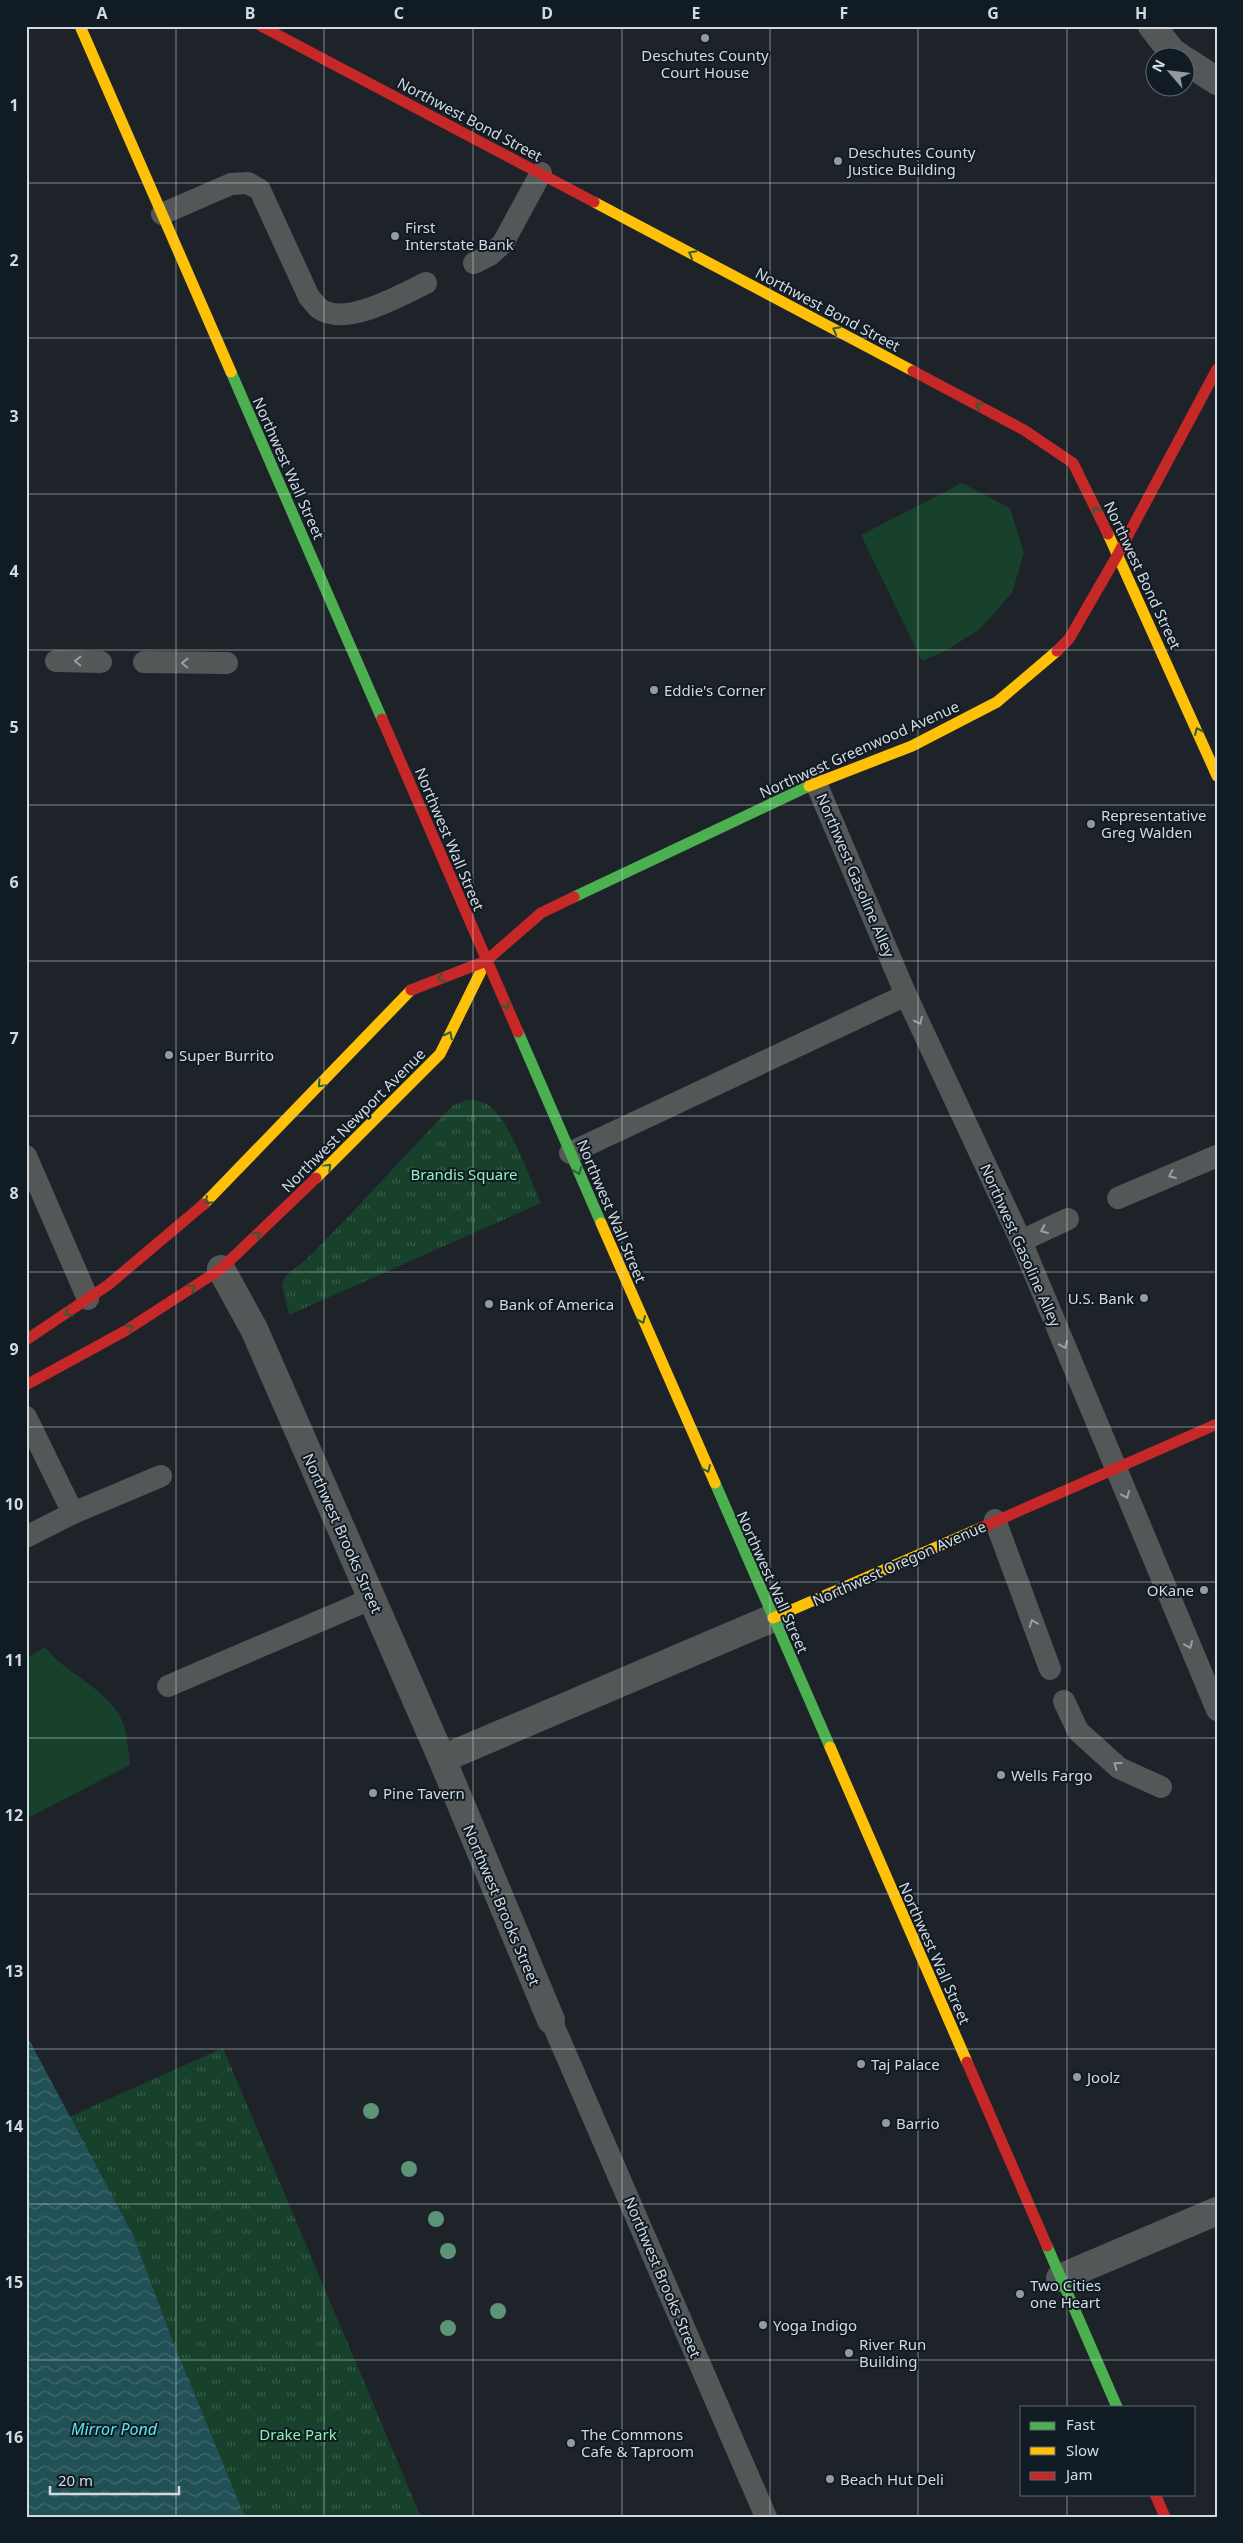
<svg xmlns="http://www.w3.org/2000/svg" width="1243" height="2543" font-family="'Noto Sans',sans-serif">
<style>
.grass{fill:#18412c}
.park{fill:url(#park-tufts)}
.water{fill:url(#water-waves)}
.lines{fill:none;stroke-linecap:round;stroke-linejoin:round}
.lane{stroke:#545758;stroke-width:22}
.street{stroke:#545758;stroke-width:28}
.fast{stroke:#4caf50;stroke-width:11}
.slow{stroke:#ffc107;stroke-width:11}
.jam{stroke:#c62828;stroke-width:11}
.tree{fill:#5d9477}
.oneway{stroke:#2b5e37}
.oneway2{stroke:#999fa3}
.grid{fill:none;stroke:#d2dae0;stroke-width:1;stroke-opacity:0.55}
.poi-dot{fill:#939aa0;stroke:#101b23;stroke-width:2}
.labels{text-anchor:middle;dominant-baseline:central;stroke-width:4;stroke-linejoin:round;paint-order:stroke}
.poi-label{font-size:15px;fill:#d2dae0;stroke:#101b23;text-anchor:start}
.street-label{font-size:15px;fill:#d2dae0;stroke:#101b23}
.park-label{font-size:15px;fill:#90f1b6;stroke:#101b23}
.water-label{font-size:16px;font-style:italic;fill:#56e8f5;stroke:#101b23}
.neatline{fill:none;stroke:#d2dae0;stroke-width:2}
.grid-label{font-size:16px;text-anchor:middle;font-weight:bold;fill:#d2dae0}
</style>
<defs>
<pattern id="park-tufts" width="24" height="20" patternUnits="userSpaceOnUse" patternTransform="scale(1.25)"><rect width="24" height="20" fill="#18412c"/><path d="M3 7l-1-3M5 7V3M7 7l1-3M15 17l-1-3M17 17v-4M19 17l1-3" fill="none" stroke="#395c4a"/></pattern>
<pattern id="water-waves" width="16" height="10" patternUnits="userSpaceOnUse" patternTransform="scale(1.25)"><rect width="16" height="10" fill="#215156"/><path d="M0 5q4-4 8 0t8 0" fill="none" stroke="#40696e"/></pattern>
</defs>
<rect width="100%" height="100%" fill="#1e2329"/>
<g class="grass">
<polygon points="962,483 1010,508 1024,553 1012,593 980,629 945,651 922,661 861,535"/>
<path d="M 45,1647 C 66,1675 110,1689 123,1723 C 128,1735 128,1752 130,1765 L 26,1819 L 26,1659 Z"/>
</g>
<g class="park">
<path d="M 467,1100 C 477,1100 485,1101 492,1108 C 514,1130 528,1175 541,1203 L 289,1315 L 282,1285 L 285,1277 L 311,1255 L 344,1221 L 453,1105 Z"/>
<polygon points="223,2048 421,2517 245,2517 172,2339 133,2235 69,2117"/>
</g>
<polygon class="water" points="26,2034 133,2235 172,2339 245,2517 26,2517"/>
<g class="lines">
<g class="lane">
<path d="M 162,214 L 231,184 L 248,183 L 260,190 L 309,297 C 313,301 316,306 320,309 C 346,327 401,295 426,283"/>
<polyline points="474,263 490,255 503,243 541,173"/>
<polyline points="56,661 101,662"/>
<polyline points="144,662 227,663"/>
<polyline points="816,783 906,995 1021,1241 1217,1710"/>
<polyline points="570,1153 906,995"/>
<polyline points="26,1156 88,1299"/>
<polyline points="1118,1198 1217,1156"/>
<polyline points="1021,1241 1068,1219"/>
<polyline points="26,1417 73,1513 161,1476"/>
<polyline points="995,1520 1050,1669"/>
<polyline points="26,1537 73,1513"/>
<polyline points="168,1686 371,1599"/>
<polyline points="1064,1701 1078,1731 1119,1768 1161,1787"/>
<polyline points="551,2020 766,2517"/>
</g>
<g class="street">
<polyline points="1152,26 1172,52 1181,58"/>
<polyline points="1186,61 1217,81"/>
<polyline points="221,1269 254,1329 442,1759 551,2020"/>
<polyline points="442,1759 773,1618"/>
<polyline points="1060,2278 1217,2211"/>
</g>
<g class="fast">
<polyline points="231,372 382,719"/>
<polyline points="574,897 809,786"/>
<polyline points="518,1032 601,1223"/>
<polyline points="715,1483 830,1747"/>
<polyline points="1047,2246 1117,2407"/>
</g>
<g class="slow">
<polyline points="80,26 231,372"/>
<polyline points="594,202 913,371"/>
<polyline points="1108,534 1217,776"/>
<polyline points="809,786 912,746 997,702 1057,651"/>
<polyline points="316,1178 440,1054 486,961"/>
<polyline points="204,1204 411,990"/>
<polyline points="601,1223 715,1483"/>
<polyline points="773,1618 978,1529"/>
<polyline points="830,1747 967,2062"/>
</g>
<g class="jam">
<polyline points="261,26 594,202"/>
<polyline points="913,371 1024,430 1073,463 1108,534"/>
<polyline points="1057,651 1069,639 1118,554 1217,369"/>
<polyline points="382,719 518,1032"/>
<polyline points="411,990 486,961 541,913 574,897"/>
<polyline points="26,1340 108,1285 204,1204"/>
<polyline points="26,1385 125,1331 221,1269 316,1178"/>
<polyline points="978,1529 1217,1424"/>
<polyline points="967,2062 1047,2246"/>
<polyline points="1155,2494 1165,2517"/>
</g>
</g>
<g class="tree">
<circle cx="371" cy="2111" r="8"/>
<circle cx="409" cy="2169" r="8"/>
<circle cx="436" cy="2219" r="8"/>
<circle cx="448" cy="2251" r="8"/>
<circle cx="498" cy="2311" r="8"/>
<circle cx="448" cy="2328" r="8"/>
</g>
<defs><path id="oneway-chevron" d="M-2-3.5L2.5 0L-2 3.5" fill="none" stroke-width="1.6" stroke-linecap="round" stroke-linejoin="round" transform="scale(1.25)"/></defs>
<g class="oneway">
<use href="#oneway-chevron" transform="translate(692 254) rotate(-152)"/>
<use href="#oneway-chevron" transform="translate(836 330) rotate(-152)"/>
<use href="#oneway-chevron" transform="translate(979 406) rotate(-152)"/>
<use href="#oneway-chevron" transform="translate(1096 510) rotate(-117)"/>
<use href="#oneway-chevron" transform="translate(1198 731) rotate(-114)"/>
<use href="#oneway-chevron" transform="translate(441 978) rotate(160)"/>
<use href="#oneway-chevron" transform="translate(506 1006) rotate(67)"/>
<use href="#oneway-chevron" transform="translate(449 1035) rotate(-63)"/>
<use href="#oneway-chevron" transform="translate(321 1084) rotate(133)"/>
<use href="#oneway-chevron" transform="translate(328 1167) rotate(-45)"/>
<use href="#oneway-chevron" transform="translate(578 1171) rotate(67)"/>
<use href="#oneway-chevron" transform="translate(208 1201) rotate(138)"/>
<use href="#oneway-chevron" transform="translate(257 1235) rotate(-43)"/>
<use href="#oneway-chevron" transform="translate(192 1288) rotate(-33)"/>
<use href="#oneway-chevron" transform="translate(68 1313) rotate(146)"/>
<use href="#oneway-chevron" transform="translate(642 1320) rotate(66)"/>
<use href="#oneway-chevron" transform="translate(130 1328) rotate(-32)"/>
<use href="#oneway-chevron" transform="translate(707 1469) rotate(66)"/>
</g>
<g class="oneway2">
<use href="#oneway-chevron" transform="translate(78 661) rotate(-179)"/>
<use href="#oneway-chevron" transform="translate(185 663) rotate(-179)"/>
<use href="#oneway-chevron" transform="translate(919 1021) rotate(65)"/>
<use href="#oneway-chevron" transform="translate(1172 1175) rotate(157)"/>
<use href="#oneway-chevron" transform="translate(1044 1230) rotate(155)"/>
<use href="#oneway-chevron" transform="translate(1064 1345) rotate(67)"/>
<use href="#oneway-chevron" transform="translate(1126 1495) rotate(67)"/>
<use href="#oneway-chevron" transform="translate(1033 1623) rotate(-111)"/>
<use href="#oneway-chevron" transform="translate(1189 1645) rotate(67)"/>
<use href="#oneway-chevron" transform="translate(1117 1765) rotate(-144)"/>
</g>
<path class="grid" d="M 176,26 L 176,2517M 324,26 L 324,2517M 473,26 L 473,2517M 622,26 L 622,2517M 770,26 L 770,2517M 918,26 L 918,2517M 1067,26 L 1067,2407M 26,183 L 1217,183M 26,338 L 1217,338M 26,494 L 1217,494M 26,650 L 1217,650M 26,805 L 1217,805M 26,961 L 1217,961M 26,1116 L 1217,1116M 26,1272 L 1217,1272M 26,1427 L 1217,1427M 26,1582 L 1217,1582M 26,1738 L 1217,1738M 26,1894 L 1217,1894M 26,2049 L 1217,2049M 26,2204 L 1217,2204M 26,2360 L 1217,2360M 1067,2494 L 1067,2517"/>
<g class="poi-dot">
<circle cx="705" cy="38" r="5"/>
<circle cx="838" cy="161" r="5"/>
<circle cx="395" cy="236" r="5"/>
<circle cx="654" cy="690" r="5"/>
<circle cx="1091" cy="824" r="5"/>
<circle cx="169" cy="1055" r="5"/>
<circle cx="1144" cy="1298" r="5"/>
<circle cx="489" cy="1304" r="5"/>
<circle cx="1204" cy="1590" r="5"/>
<circle cx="1001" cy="1775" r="5"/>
<circle cx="373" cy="1793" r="5"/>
<circle cx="861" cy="2064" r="5"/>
<circle cx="1077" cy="2077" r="5"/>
<circle cx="886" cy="2123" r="5"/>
<circle cx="1020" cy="2294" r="5"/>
<circle cx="763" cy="2325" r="5"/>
<circle cx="849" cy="2353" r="5"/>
<circle cx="571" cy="2443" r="5"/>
<circle cx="830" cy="2479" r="5"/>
</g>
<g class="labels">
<g class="poi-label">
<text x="705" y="55" text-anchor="middle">Deschutes County<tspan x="705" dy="17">Court House</tspan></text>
<text x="848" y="152">Deschutes County<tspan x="848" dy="17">Justice Building</tspan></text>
<text x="405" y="227">First<tspan x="405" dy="17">Interstate Bank</tspan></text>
<text x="664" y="690">Eddie's Corner</text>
<text x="1101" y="815">Representative<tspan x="1101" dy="17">Greg Walden</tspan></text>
<text x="179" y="1055">Super Burrito</text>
<text x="1134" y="1298" text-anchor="end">U.S. Bank</text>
<text x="499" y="1304">Bank of America</text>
<text x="1194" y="1590" text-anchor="end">OKane</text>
<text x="1011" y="1775">Wells Fargo</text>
<text x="383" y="1793">Pine Tavern</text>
<text x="871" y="2064">Taj Palace</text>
<text x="1087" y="2077">Joolz</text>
<text x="896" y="2123">Barrio</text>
<text x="1030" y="2285">Two Cities<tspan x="1030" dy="17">one Heart</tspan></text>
<text x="773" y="2325">Yoga Indigo</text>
<text x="859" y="2344">River Run<tspan x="859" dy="17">Building</tspan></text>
<text x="581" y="2434">The Commons<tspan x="581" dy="17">Cafe &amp; Taproom</tspan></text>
<text x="840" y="2479">Beach Hut Deli</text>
</g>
<g class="street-label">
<text transform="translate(470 119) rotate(28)">Northwest Bond Street</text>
<text transform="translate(828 309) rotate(28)">Northwest Bond Street</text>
<text transform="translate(289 468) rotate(66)">Northwest Wall Street</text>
<text transform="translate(1143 575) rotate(65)">Northwest Bond Street</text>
<text transform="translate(859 749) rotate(-24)">Northwest Greenwood Avenue</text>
<text transform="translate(450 839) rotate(67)">Northwest Wall Street</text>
<text transform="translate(856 875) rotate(67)">Northwest Gasoline Alley</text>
<text transform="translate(353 1120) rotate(-45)">Northwest Newport Avenue</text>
<text transform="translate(612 1211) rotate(67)">Northwest Wall Street</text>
<text transform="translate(1021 1245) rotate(66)">Northwest Gasoline Alley</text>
<text transform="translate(343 1533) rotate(66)">Northwest Brooks Street</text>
<text transform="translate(899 1563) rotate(-24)">Northwest Oregon Avenue</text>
<text transform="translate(773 1582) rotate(66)">Northwest Wall Street</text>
<text transform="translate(502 1905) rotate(67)">Northwest Brooks Street</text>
<text transform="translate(935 1953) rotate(66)">Northwest Wall Street</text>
<text transform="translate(663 2277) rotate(67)">Northwest Brooks Street</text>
</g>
<g class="park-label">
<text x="464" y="1174">Brandis Square</text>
<text x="298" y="2434">Drake Park</text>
</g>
<g class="water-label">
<text x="114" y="2429">Mirror Pond</text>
</g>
</g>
<rect width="1243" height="2543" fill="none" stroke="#101b23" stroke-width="55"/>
<rect x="1020" y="2406" width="175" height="90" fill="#101b23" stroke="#5e676f"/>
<rect x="1030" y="2422" width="25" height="8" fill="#4caf50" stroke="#5e676f"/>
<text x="1066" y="2430" font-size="15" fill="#d2dae0">Fast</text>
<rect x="1030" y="2447" width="25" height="8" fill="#ffc107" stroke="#5e676f"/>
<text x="1066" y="2456" font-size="15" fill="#d2dae0">Slow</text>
<rect x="1030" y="2472" width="25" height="8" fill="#c62828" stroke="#5e676f"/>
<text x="1066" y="2480" font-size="15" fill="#d2dae0">Jam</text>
<g transform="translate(1170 72) rotate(298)"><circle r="24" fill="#101b23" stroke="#5e676f"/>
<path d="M0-4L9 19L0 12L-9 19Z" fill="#939aa0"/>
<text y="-8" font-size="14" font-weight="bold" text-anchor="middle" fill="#d2dae0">N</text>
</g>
<path d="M50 2486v8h129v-8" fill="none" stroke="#d2dae0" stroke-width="2.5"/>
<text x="58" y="2486" font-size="15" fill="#d2dae0" stroke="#101b23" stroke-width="4" paint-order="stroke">20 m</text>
<rect x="28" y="28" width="1188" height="2488" class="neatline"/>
<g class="grid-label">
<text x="102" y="19">A</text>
<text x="250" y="19">B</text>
<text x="399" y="19">C</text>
<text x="547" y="19">D</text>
<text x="696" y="19">E</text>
<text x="844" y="19">F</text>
<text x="993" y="19">G</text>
<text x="1141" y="19">H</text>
<text x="14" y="111">1</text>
<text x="14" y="266">2</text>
<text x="14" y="422">3</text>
<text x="14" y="577">4</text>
<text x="14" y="733">5</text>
<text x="14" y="888">6</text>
<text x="14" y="1044">7</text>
<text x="14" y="1199">8</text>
<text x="14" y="1355">9</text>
<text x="14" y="1510">10</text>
<text x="14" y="1666">11</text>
<text x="14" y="1821">12</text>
<text x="14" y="1977">13</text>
<text x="14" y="2132">14</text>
<text x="14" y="2288">15</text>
<text x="14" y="2443">16</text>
</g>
</svg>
